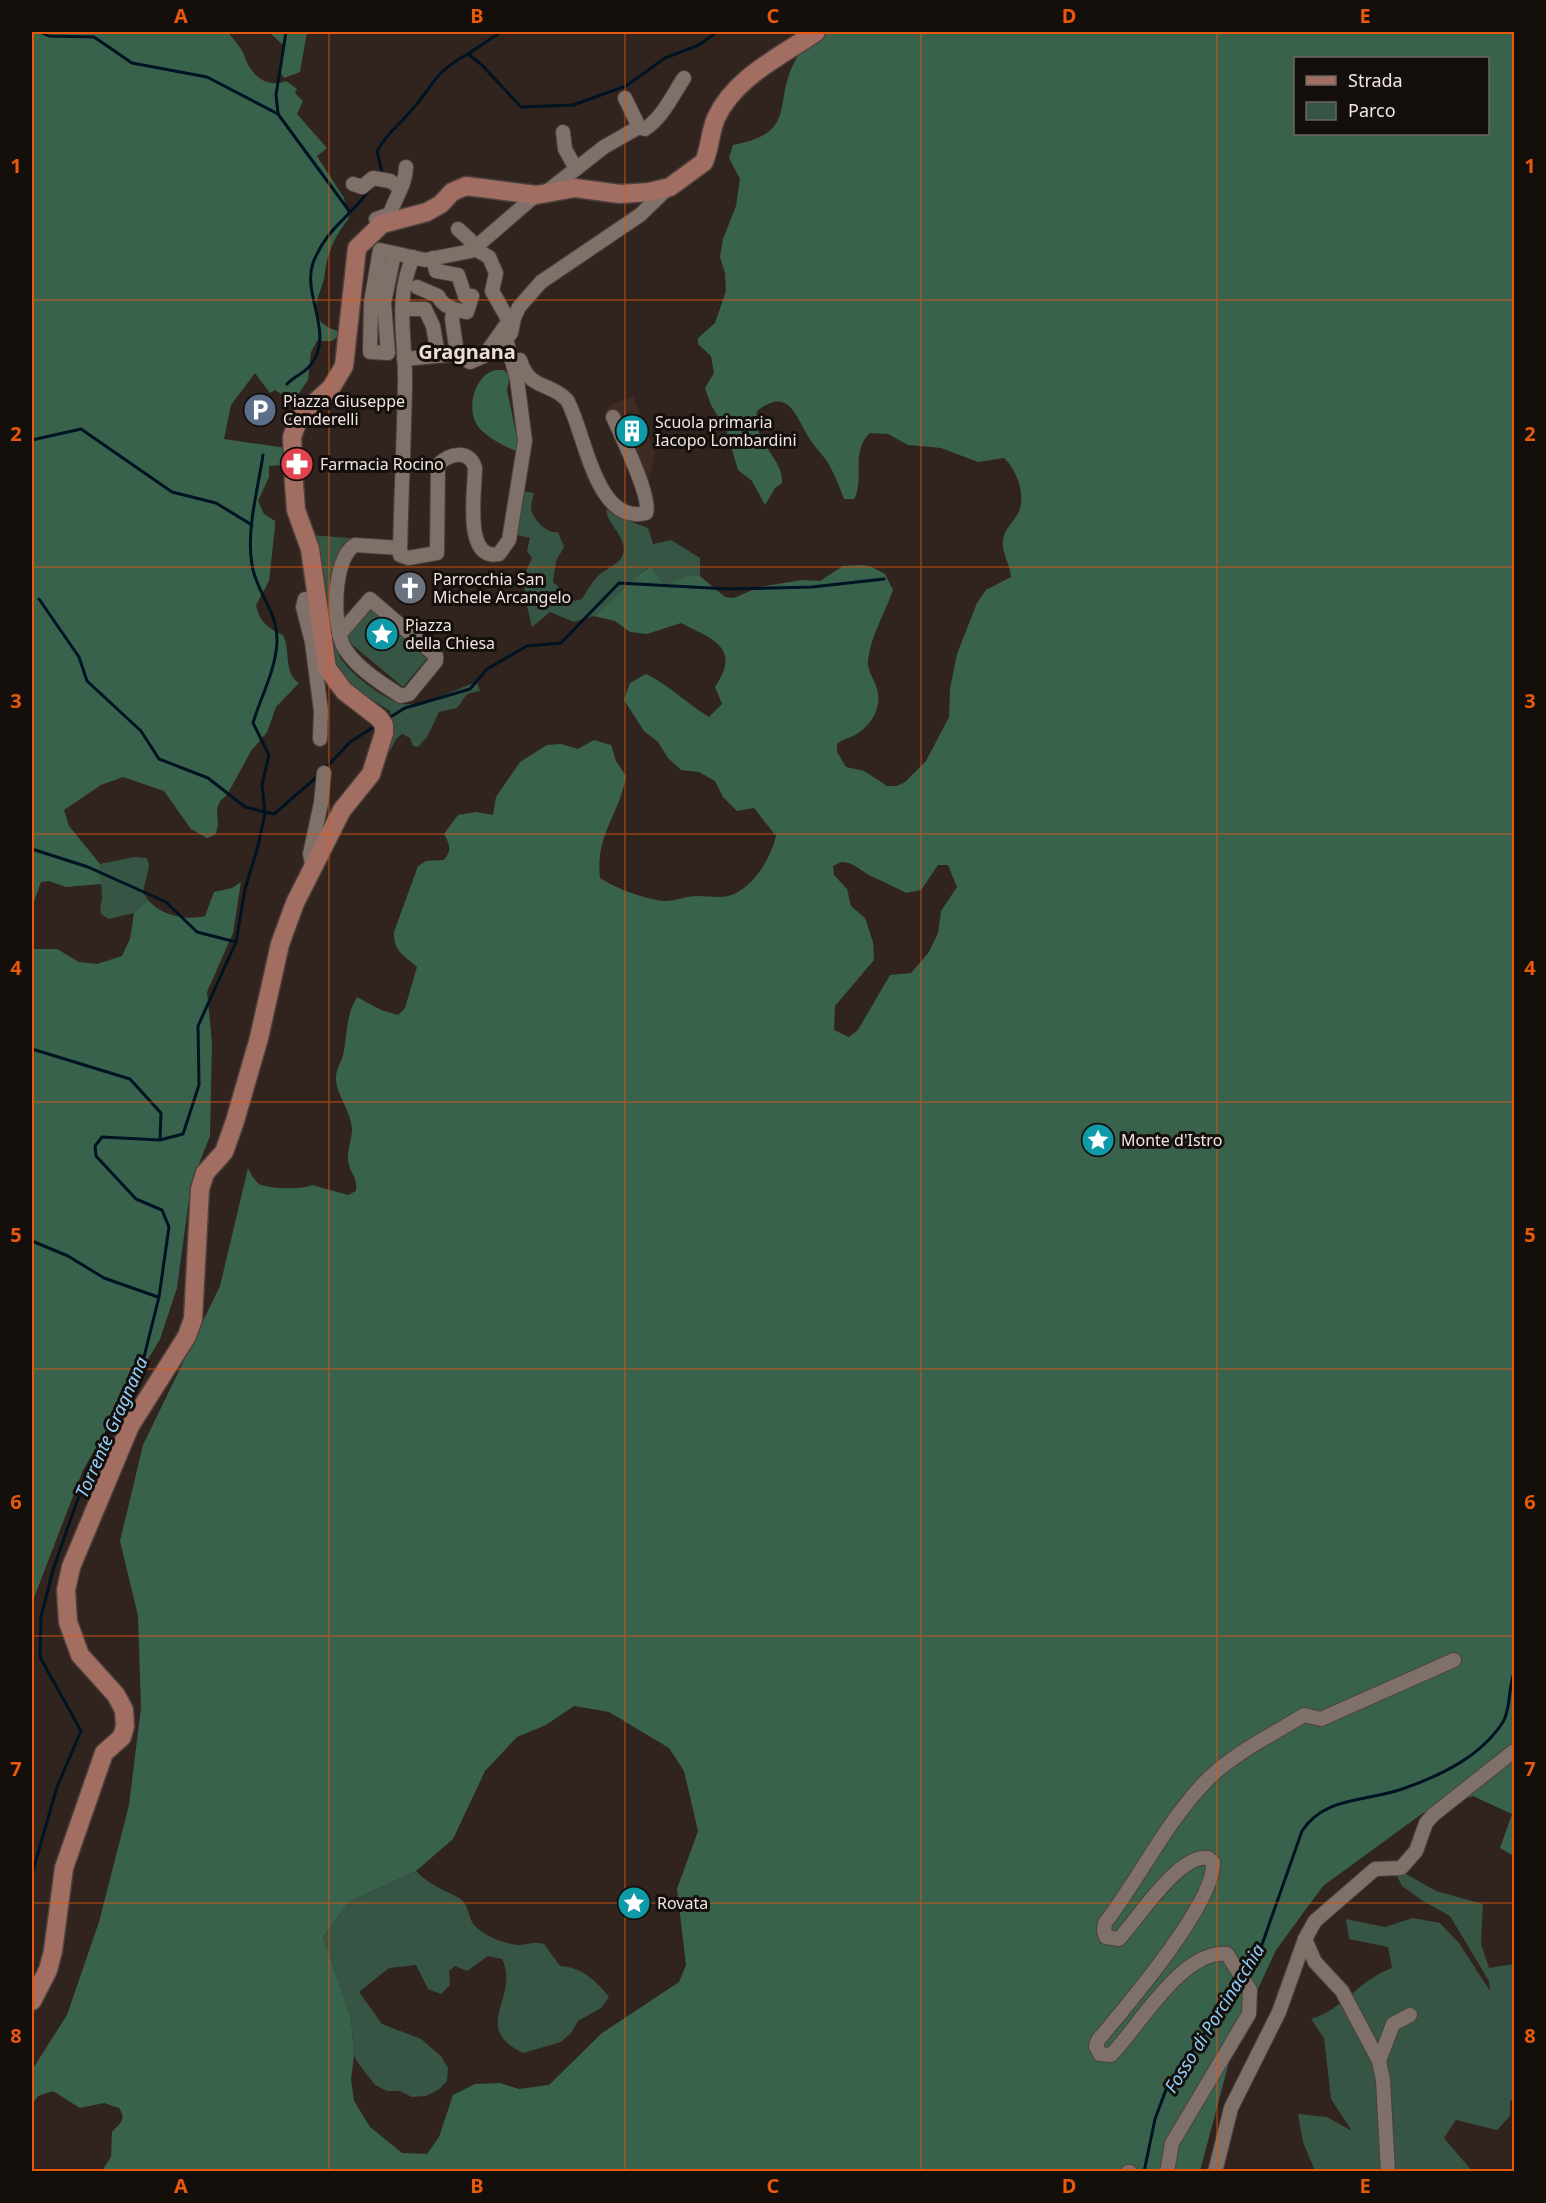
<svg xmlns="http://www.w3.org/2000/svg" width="1546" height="2203" font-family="'Noto Sans',sans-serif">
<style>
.built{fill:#3e2b23}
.green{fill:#365545}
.forest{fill:#39624d;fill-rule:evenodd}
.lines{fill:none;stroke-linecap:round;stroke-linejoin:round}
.stream{stroke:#001322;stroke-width:3}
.minor-casing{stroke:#4c413c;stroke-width:16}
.major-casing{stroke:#4c413c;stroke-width:21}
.minor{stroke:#7f7069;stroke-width:14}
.major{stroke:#a26e61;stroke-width:18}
.grid{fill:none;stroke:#e8590c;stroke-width:1.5;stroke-opacity:0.55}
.labels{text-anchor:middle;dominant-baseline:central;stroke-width:6;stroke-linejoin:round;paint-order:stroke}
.poi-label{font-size:16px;fill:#efe6e2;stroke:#150f0c;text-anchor:start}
.water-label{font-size:18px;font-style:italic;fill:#90cff9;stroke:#150f0c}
.quarter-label{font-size:20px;font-weight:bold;fill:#eeddd5;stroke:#150f0c}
.neatline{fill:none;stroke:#e8590c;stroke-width:2}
.grid-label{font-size:20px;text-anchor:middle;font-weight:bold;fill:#e8590c}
</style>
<rect width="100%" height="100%" fill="#31241f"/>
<polygon class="built" points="633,396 655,453 651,471 639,492 606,414 611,404"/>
<g class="green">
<path d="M 522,491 L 534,493 C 533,497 531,503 531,508 C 532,518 546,534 558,532 L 564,547 L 556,561 L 553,582 L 574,601 L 582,599 C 587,591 592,582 598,576 C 609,566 630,561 622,541 C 618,530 606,520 606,509 L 616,516 L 648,528 L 653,544 L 671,540 L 700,558 L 700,576 L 688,575 L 665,587 L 649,567 L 638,575 L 594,616 L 574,622 L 550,612 L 532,627 L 524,594 L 525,584 L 518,580 L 521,574 L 525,573 L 532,558 L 527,551 L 530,538 L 513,534 Z"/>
<path d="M 310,535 L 361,539 L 344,543 C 326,567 335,604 337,632 C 337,639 336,648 339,655 C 346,671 385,701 403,704 C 420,707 459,688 477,682 L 480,691 L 467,694 L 457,708 L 439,712 L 427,737 L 418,747 L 413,746 L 410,738 L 402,734 L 396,739 L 390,751 L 386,752 L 392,719 L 390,711 L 357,690 L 334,665 Z"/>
<polygon points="371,604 431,654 403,687 343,637"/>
<polygon points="134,857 147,858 149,866 143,892 148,900 134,913 109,919 101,914 100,909 102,899 100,864"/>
<path d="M 1392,1866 L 1436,1891 L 1483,1904 L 1481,1944 L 1489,1968 L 1514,1964 L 1514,2102 L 1510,2100 L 1510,2116 L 1497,2130 L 1456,2120 L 1444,2138 L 1472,2171 L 1315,2171 L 1303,2142 L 1298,2114 L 1327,2117 L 1352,2131 L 1331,2099 L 1324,2038 L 1311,2019 C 1343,2010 1357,1981 1392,1968 L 1388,1947 L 1349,1939 L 1346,1919 L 1385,1927 L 1413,1918 L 1440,1923 L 1459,1943 L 1490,1991 L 1489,1981 L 1450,1916 L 1423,1901 L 1402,1886 Z"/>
<path d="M 416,1871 C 429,1885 443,1889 459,1898 C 468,1903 468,1914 472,1922 C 480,1935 503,1943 517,1945 C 528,1945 530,1941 544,1944 L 560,1966 C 581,1967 596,1980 609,1997 L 601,2008 L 578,2021 L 571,2033 L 561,2042 L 523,2053 C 469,2027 521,1997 502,1959 L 488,1956 L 467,1971 L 455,1966 L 449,1971 L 450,1985 L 441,1994 L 428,1989 L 416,1965 L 389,1968 L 359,1992 L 382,2024 L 421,2039 L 441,2056 L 448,2068 L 447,2081 L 438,2090 L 426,2096 L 412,2097 L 400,2091 L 387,2091 L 375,2085 L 358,2063 L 354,2055 L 351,2018 L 323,1937 L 349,1902 Z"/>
</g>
<g class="forest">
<path d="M 32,32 L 228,32 C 233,39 241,47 244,55 C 250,74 265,89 286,81 L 297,89 L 295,93 L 303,101 L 297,114 L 327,148 L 317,156 L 344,198 L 349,218 C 336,234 327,253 325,272 C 324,294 298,317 337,331 L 337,337 L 332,341 L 317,341 L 311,352 L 308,380 L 293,402 L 275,390 L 270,393 L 255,373 L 231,405 L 224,439 L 286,448 L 286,465 L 269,466 L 269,477 L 258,501 L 264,514 L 275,521 L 275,527 L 269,581 L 256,605 C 259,621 268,629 283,635 C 291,650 283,673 299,683 L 276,707 L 267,732 L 251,751 L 227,795 L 220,801 L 217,809 L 218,826 L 215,835 L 207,838 L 191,829 L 164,791 L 123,777 L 101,785 L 64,810 L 69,826 L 100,864 L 101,884 L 66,887 L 49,881 L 41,882 L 32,907 Z"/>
<polygon points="269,32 307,32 300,72 284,78 280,72 283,45"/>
<path d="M 828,32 L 1514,32 L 1514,1856 L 1500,1848 L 1512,1814 L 1473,1796 L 1423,1813 L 1323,1886 L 1276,1950 L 1236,2036 L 1200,2171 L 102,2171 L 111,2157 L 112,2132 C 120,2123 127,2120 119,2108 L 104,2103 L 80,2108 L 53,2091 L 38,2096 L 32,2105 L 32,2070 L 67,2015 L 99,1922 L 129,1805 L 141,1708 L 138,1616 L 120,1541 L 143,1445 L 220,1286 L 248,1168 C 251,1174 254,1180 259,1184 C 269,1189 302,1190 312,1185 L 348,1195 L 356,1191 C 358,1178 350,1173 348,1161 C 347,1150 352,1140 352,1129 C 351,1112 338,1097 336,1081 C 335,1070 341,1064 343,1055 C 348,1034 345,1017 357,997 L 381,1010 L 398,1015 L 405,1008 L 417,967 C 405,956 393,951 394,932 L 418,866 L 426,861 L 444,860 C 452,850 450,845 444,834 L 458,815 L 476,812 L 493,815 L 496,797 L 520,762 L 547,745 L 561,744 L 578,749 L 594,740 L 611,745 L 616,761 L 626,776 C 619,816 595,835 600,878 C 615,888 647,900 665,901 C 675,901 687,896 697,896 C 711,896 725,900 738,892 C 757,881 771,857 776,836 L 754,808 L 737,811 L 723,797 L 715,781 L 699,772 L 681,770 L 668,758 L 658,742 L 644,731 L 624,700 L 630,683 L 646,674 C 669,685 687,704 709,717 L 722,704 L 715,687 C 742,647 712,639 681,623 L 647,634 L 630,632 L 615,621 L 594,616 L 638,575 L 650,567 L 665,586 L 688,575 L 700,576 L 725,597 L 734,598 L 759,587 L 802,580 L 820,581 L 843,566 L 861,565 L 870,566 L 885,574 L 893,590 C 885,613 871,635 868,660 C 867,670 873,677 876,686 C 884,706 871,727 853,736 C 847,739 843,739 837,744 L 837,752 L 846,767 L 864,771 L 887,786 L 896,786 L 904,783 L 926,761 L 949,717 L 950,689 L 957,654 L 977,603 L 986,590 L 1011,577 C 1010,564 1001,552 1003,540 C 1005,527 1015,521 1019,511 C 1026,495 1016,468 1004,458 L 978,462 L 941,448 L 908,445 L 888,434 L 870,433 C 850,451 865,480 854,499 L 844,499 C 839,486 834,472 826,460 C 821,453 814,446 809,438 C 795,415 789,386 757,411 C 751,442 784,458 782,483 L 775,488 L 765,505 L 752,481 L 738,470 L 726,429 L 711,405 L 705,388 L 714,373 L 711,356 L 698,344 L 698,338 L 715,323 L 726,291 L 725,273 L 720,257 L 723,239 L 736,206 L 740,179 L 729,158 L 733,145 C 800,132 771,104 796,59 C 801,48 819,39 828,32 ZM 1296,58 L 1488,58 L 1488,134 L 1296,134 ZM 841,862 C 856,862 862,873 875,878 C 886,883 895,887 906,893 L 921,890 L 938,865 L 948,865 L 957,887 L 941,911 L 938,933 L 929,952 L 911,973 L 890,975 L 858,1030 L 849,1037 L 834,1030 L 835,1006 L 874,960 L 873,942 L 865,918 L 851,906 L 847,889 L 834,875 L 833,866 ZM 574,1706 L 609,1712 L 669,1748 L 684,1771 L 698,1831 L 677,1889 L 686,1965 L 679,1982 L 602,2033 L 549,2085 L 519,2089 L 500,2083 L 475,2084 L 453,2095 L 439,2137 L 427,2154 L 402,2153 L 370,2127 L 354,2101 L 351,2080 L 354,2055 L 351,2018 L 323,1937 L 349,1902 L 416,1871 L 453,1839 L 485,1771 L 517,1737 L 546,1725 Z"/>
<path d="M 496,370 L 504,370 L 510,376 L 507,390 L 519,448 L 516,451 C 504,446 484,436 477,425 C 466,408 475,374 496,370 Z"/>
<path d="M 241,882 L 233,933 L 207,992 L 212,1043 L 210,1136 L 191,1184 L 177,1288 L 160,1339 L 83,1470 L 32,1603 L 32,949 L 57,949 L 79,962 L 97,964 L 122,956 L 130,939 L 134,913 L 148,900 C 161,915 185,921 205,916 L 214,892 L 232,888 Z"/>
</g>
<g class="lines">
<g class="stream">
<polyline points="40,32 49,36 94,37 132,63 207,77 278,114 350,212"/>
<polyline points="468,54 501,32"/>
<polyline points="278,113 276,95 286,32"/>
<path d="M 379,176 L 382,172 L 377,151 C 388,132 396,128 410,112 C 434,86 432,73 468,54 L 482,65 L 521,107 L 573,105 L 626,86 L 665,58 L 699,45 L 717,32"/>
<path d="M 287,384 C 294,376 306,373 312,363 C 334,332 302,295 313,263 C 327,226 352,217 372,186"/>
<polyline points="32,440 81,429 172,492 216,503 252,525"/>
<polyline points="39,599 79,657 87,681 141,731 159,759 208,778 245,807 274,814 318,776"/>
<polyline points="387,719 405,708 470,689 487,669 527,646 561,643 619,583 728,589 812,587 884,579"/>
<polyline points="325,769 350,742 377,725"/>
<polyline points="32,849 88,867 166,902 197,932 236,942"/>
<polyline points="32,1049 130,1079 161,1113 160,1139"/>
<polyline points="32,1241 68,1256 104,1278 158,1297"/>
<path d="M 32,1874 L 57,1787 L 81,1731 L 40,1657 L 41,1617 L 53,1570 L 76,1504 L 113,1418 L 144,1357 L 159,1297 L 169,1227 L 162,1210 L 136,1199 L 96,1156 L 95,1146 L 102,1137 L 160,1140 L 183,1134 L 199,1085 L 198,1026 L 236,942 L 245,889 L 258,846 L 265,813 L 262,785 L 269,755 L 253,723 C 261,696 275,672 277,643 C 278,610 257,595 252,565 C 246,530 258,489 263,455"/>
<path d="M 1245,1975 L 1259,1953 L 1302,1831 C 1325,1795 1369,1802 1405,1788 C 1442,1775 1481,1756 1503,1722 C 1511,1709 1508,1688 1514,1673"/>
<polyline points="1144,2172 1155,2119 1167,2087 1240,1983"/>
</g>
<defs>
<g id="minor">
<polyline points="625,98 639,127"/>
<polyline points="563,132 565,149 576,169"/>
<polyline points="353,184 362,187 373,178 390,181 399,187"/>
<path d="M 545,193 L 604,147 L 639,127 L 645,129 C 663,117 672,96 684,78"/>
<path d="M 376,219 L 390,214 C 395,198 406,184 406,167"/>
<polyline points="458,229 470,240 473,248 489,257 496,273 492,291 509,321"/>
<polyline points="394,254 384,303 388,353 370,352 371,302 380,250 425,260 471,251 536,195"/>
<path d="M 413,257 C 394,301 406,338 405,384 C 404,441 401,498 400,555 L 408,558 L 437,553 L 438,465 C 449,453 470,449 475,468 C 475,490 463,562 499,554 L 509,540 L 525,441 L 517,379 L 506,339 L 511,333 L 514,318 L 519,307 L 541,282 L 640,215 L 668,188"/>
<path d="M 417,287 L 438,296 C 443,307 455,310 467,312 L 472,296 L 465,296 L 458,275 L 436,271 L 433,258"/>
<polyline points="403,309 425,309 433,326 438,355"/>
<polyline points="454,310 452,319 457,354"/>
<polyline points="404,359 457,354 470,362 484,356 506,325"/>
<path d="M 520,360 C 530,391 549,381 567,400 C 585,431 595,526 646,513 C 652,498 621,435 613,417"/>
<polyline points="316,630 305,599 303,607 312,642 321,711 320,739"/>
<path d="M 339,635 L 370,599 L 436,656 L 436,661 L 409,694 L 401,696 C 382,684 357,668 345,649 C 332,629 332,558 355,545 L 400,548"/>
<polyline points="313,870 310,854 321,803 324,773"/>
<polyline points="1305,1939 1315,1962 1342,1991 1379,2061 1383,2080 1388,2172"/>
<polyline points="1379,2061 1393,2024 1410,2015"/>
<polyline points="1128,2172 1130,2172"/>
<path d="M 1167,2172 L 1172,2143 L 1249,2014 L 1250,1990 L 1227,1954 C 1182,1949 1138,2028 1111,2055 L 1100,2054 L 1096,2046 L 1098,2040 C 1126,2007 1216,1902 1213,1862 L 1208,1858 C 1179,1853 1137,1920 1119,1939 L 1106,1937 L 1104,1931 L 1105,1923 C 1141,1876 1167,1820 1209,1778 C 1236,1752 1272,1735 1304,1715 L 1321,1719 L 1454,1660"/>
<polyline points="1215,2172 1231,2108 1279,2012 1305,1939 1315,1921 1375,1869 1401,1868 1416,1851 1426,1823 1433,1815 1514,1751"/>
</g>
<path id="major" d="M 32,2001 L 48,1970 L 53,1951 L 64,1868 L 104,1753 L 122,1737 L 125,1726 L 124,1710 L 116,1695 L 80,1655 L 68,1622 L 66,1590 L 71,1567 L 130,1426 L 187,1336 L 193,1319 L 200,1189 L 205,1173 L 224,1152 L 235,1121 L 259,1038 L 280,944 L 295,903 L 342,810 L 371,774 L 384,733 L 384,725 L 379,718 L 344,691 L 327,668 L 310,549 L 296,510 L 294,483 L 292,437 L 296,426 L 302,414 L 331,388 L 344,366 L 357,248 L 382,224 L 427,212 L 441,204 L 452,192 L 466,186 L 536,195 L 575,188 L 620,194 L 649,192 L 670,187 L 704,162 C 710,148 710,132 716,118 C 735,77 780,57 816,32"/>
</defs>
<use href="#minor" class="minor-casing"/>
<use href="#major" class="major-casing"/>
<use href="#minor" class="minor"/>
<use href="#major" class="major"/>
</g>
<path class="grid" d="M 329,32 L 329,2172M 625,32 L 625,2172M 921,32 L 921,2172M 1217,32 L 1217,2172M 32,300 L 1514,300M 32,567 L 1514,567M 32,834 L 1514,834M 32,1102 L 1514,1102M 32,1369 L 1514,1369M 32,1636 L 1514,1636M 32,1903 L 1514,1903"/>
<defs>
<symbol id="parking-disc" viewBox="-11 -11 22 22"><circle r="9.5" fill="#5c6f8a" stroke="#150f0c"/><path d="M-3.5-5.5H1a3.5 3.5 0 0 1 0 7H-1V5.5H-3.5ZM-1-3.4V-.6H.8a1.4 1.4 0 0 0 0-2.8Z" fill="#fff"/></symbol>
<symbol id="building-disc" viewBox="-11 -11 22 22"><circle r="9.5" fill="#0f9aa8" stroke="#150f0c"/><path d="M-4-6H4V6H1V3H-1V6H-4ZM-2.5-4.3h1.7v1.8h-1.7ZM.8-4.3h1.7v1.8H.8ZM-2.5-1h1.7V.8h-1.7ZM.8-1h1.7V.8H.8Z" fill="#fff"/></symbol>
<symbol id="pharmacy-disc" viewBox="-11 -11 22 22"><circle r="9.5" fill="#e0444e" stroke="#150f0c"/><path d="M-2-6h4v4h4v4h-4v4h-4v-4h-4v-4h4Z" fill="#fff"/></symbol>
<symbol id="church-disc" viewBox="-11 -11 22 22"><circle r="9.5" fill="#6b7280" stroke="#150f0c"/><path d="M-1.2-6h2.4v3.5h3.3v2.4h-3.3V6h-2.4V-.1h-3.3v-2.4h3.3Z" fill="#fff"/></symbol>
<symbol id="sight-disc" viewBox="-11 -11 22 22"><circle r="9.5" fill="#0f9aa8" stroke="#150f0c"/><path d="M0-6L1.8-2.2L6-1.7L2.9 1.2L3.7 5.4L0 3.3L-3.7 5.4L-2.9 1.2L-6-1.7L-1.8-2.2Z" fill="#fff"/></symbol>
</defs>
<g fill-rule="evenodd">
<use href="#parking-disc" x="241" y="391" width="38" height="38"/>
<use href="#building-disc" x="613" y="412" width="38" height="38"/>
<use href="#pharmacy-disc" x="278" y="445" width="38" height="38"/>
<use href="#church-disc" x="391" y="569" width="38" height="38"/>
<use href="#sight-disc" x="363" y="615" width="38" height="38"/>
<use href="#sight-disc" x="1079" y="1121" width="38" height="38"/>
<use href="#sight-disc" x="615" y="1884" width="38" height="38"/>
</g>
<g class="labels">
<g class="poi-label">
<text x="283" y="401">Piazza Giuseppe<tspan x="283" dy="18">Cenderelli</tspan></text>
<text x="655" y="422">Scuola primaria<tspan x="655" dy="18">Iacopo Lombardini</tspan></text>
<text x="320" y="464">Farmacia Rocino</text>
<text x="433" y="579">Parrocchia San<tspan x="433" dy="18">Michele Arcangelo</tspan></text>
<text x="405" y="625">Piazza<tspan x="405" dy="18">della Chiesa</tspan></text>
<text x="1121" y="1140">Monte d'Istro</text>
<text x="657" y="1903">Rovata</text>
</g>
<g class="water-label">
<text transform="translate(111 1427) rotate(-66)">Torrente Gragnana</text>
<text transform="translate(1214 2018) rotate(-58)">Fosso di Porcinacchia</text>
</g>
<g class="quarter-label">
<text x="467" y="351">Gragnana</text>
</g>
</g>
<rect width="1546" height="2203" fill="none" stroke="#150f0c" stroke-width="66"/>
<rect x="1294" y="57" width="195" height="78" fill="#150f0c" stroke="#6c6562" stroke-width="1.5"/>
<rect x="1306" y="76" width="30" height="9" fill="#a26e61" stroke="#6c6562" stroke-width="1.5"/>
<text x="1348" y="87" font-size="18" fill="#efe6e2">Strada</text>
<rect x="1306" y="102" width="30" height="18" fill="#365545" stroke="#6c6562" stroke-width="1.5"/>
<text x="1348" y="117" font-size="18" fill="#efe6e2">Parco</text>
<rect x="33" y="33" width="1480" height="2137" class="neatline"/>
<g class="grid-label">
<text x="181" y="23">A</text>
<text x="477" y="23">B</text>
<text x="773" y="23">C</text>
<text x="1069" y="23">D</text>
<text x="1365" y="23">E</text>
<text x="16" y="173">1</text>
<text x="1530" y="173">1</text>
<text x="16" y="441">2</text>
<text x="1530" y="441">2</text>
<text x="16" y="708">3</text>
<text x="1530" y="708">3</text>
<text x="16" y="975">4</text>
<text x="1530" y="975">4</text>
<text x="16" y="1242">5</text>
<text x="1530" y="1242">5</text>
<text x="16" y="1509">6</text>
<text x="1530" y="1509">6</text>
<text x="16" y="1776">7</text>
<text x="1530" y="1776">7</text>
<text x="16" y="2043">8</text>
<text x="1530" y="2043">8</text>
<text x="181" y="2193">A</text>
<text x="477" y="2193">B</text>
<text x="773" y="2193">C</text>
<text x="1069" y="2193">D</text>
<text x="1365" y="2193">E</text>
</g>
</svg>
